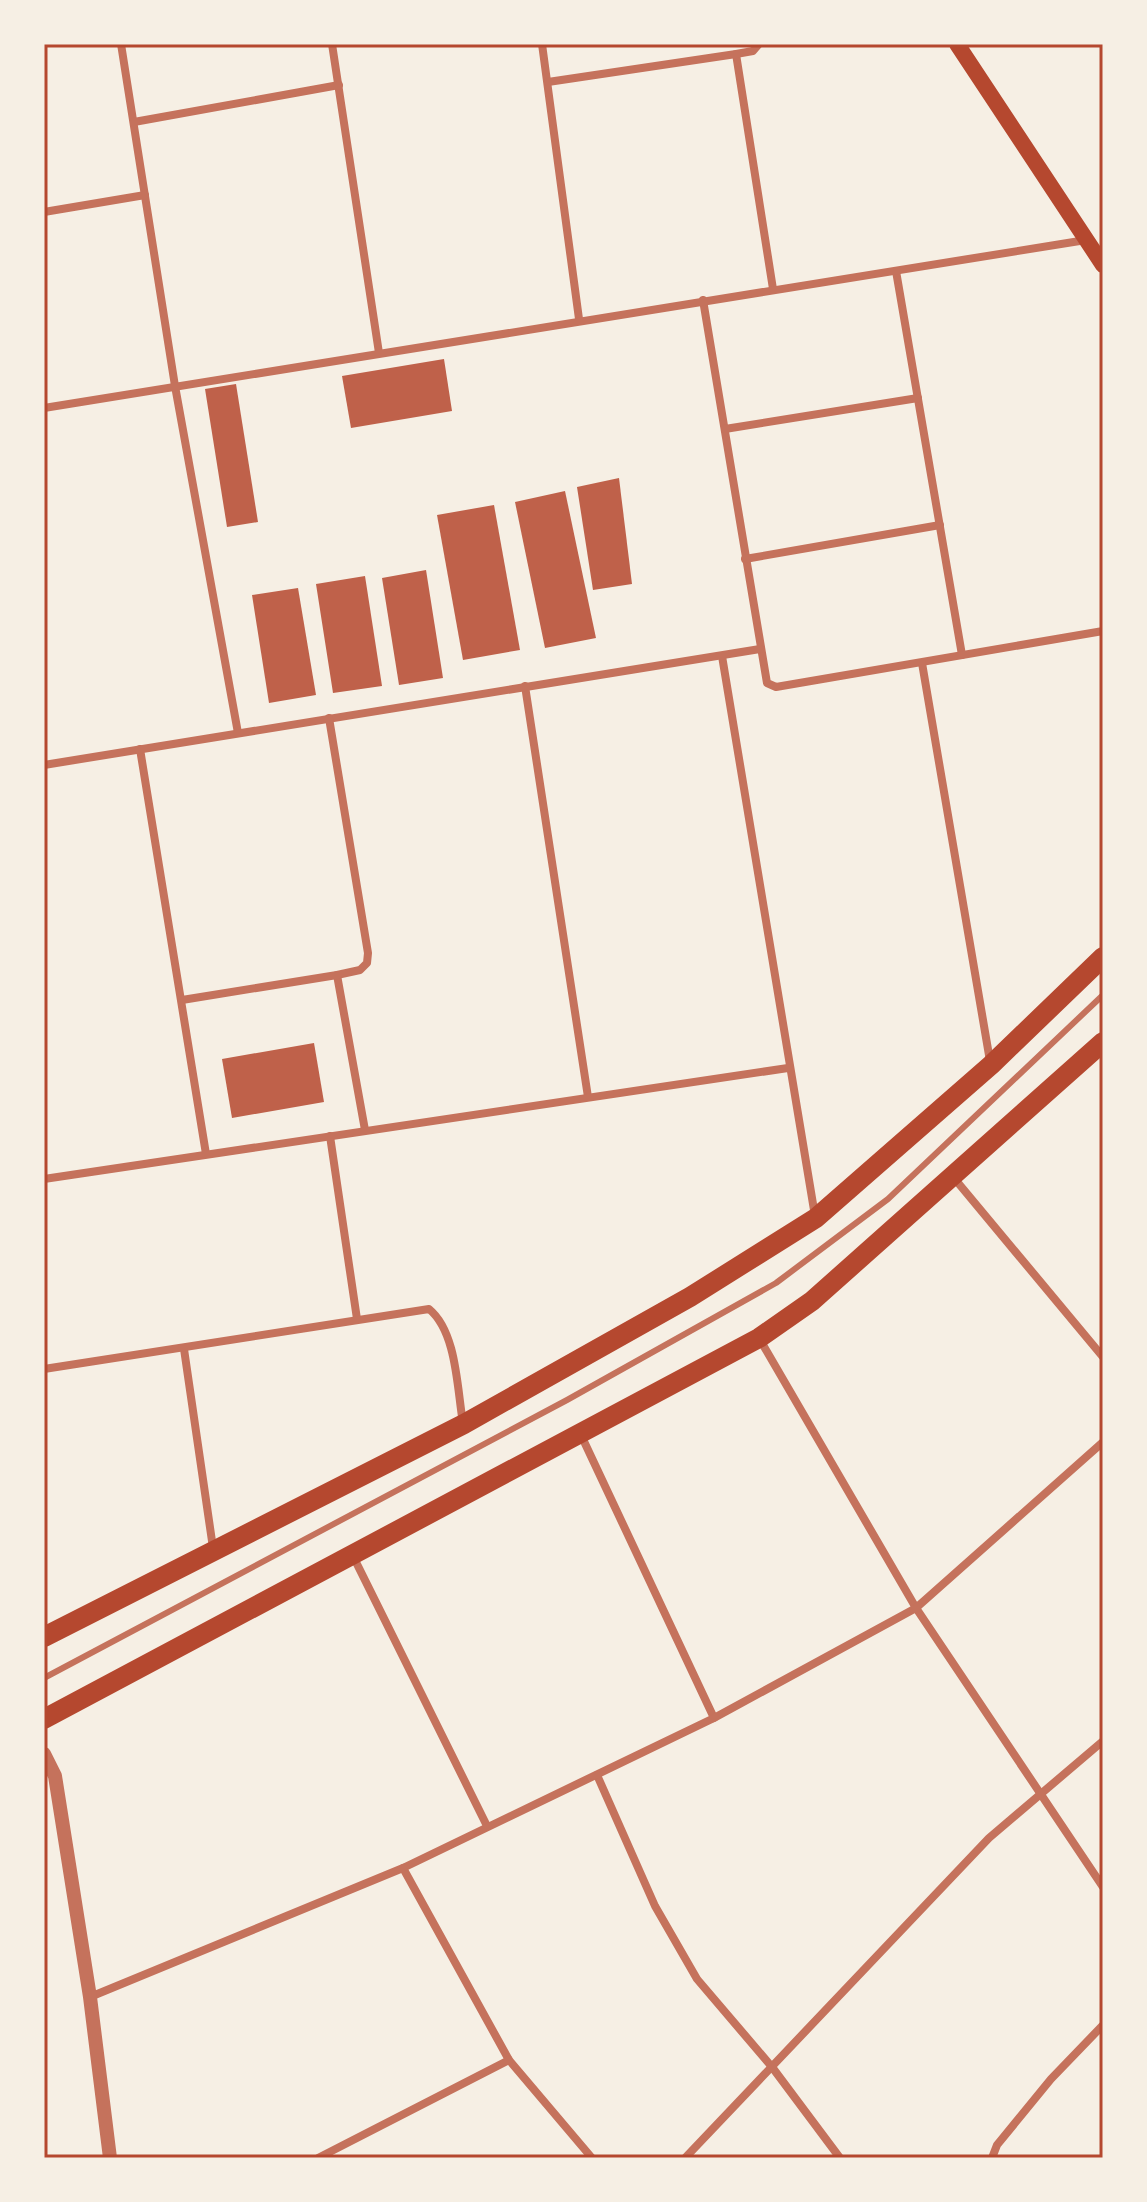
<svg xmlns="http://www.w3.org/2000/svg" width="1147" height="2202" font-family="Raleway,sans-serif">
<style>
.building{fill:#bf614a}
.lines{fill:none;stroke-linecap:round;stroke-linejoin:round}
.service{stroke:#c5725c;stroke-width:6}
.minor{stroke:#c5725c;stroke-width:8}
.tertiary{stroke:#c5725c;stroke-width:14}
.secondary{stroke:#b5482f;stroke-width:16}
.primary{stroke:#b5482f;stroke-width:20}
.neatline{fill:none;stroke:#b5482f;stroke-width:3}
</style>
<rect width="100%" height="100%" fill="#f6efe4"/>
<g class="building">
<polygon points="444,359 452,411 351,428 342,376"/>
<polygon points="236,384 258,522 227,527 205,389"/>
<polygon points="619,478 632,584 593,590 577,487"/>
<polygon points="565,491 596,638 545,648 515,502"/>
<polygon points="494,505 520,650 463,660 437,515"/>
<polygon points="426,570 443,678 399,685 382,578"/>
<polygon points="365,576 382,686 333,693 316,584"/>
<polygon points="298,588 316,695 269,703 252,595"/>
<polygon points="314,1043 324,1102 232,1118 222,1059"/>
</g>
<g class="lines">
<polyline class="service" points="44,1678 567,1400 776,1283 888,1199 1103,995"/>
<g class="minor">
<polyline points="121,44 175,386 238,733"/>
<polyline points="332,44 379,353"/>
<polyline points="542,44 579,319"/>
<polyline points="736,54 773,289"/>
<polyline points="548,82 736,54 753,51 759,44"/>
<polyline points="134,122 339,85"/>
<polyline points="44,212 145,195"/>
<polyline points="896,271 962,655"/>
<polyline points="703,300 767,683 776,687 1103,631"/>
<polyline points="44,408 1086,240"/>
<polyline points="725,429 918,398"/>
<polyline points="745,559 940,525"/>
<polyline points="722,656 815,1216"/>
<polyline points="922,663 990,1061"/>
<polyline points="525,686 588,1097"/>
<polyline points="140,749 206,1154"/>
<polyline points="44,765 760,649"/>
<polyline points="337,975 365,1130"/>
<polyline points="182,1000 337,975 360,970 367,963 368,953 329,718"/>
<polyline points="330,1136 357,1319"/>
<polyline points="954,1178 1103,1357"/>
<polyline points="44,1179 788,1068"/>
<polyline points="759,1338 916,1608 1103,1887"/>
<polyline points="184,1349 213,1548"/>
<path d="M 44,1369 L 429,1309 C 457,1332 457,1389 463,1423"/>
<polyline points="581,1435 714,1718"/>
<polyline points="353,1556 487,1826"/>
<polyline points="597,1775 655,1906 697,1979 772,2067 840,2158"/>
<polyline points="403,1868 509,2060 592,2158"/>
<polyline points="90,1997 403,1868 714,1718 916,1608 1103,1442"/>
<polyline points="318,2158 509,2060"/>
<polyline points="685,2158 989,1838 1103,1741"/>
<polyline points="992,2158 997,2145 1051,2079 1103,2025"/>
</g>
<polyline class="tertiary" points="44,1754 55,1776 90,1997 110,2158"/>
<polyline class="secondary" points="957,44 1103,265"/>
<g class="primary">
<polyline points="44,1637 464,1424 690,1297 816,1218 991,1065 1103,957"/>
<polyline points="44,1719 759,1338 812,1301 1103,1042"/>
</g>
</g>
<rect width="1147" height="2202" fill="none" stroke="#f6efe4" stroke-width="92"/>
<rect x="46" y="46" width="1055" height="2110" class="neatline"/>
</svg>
